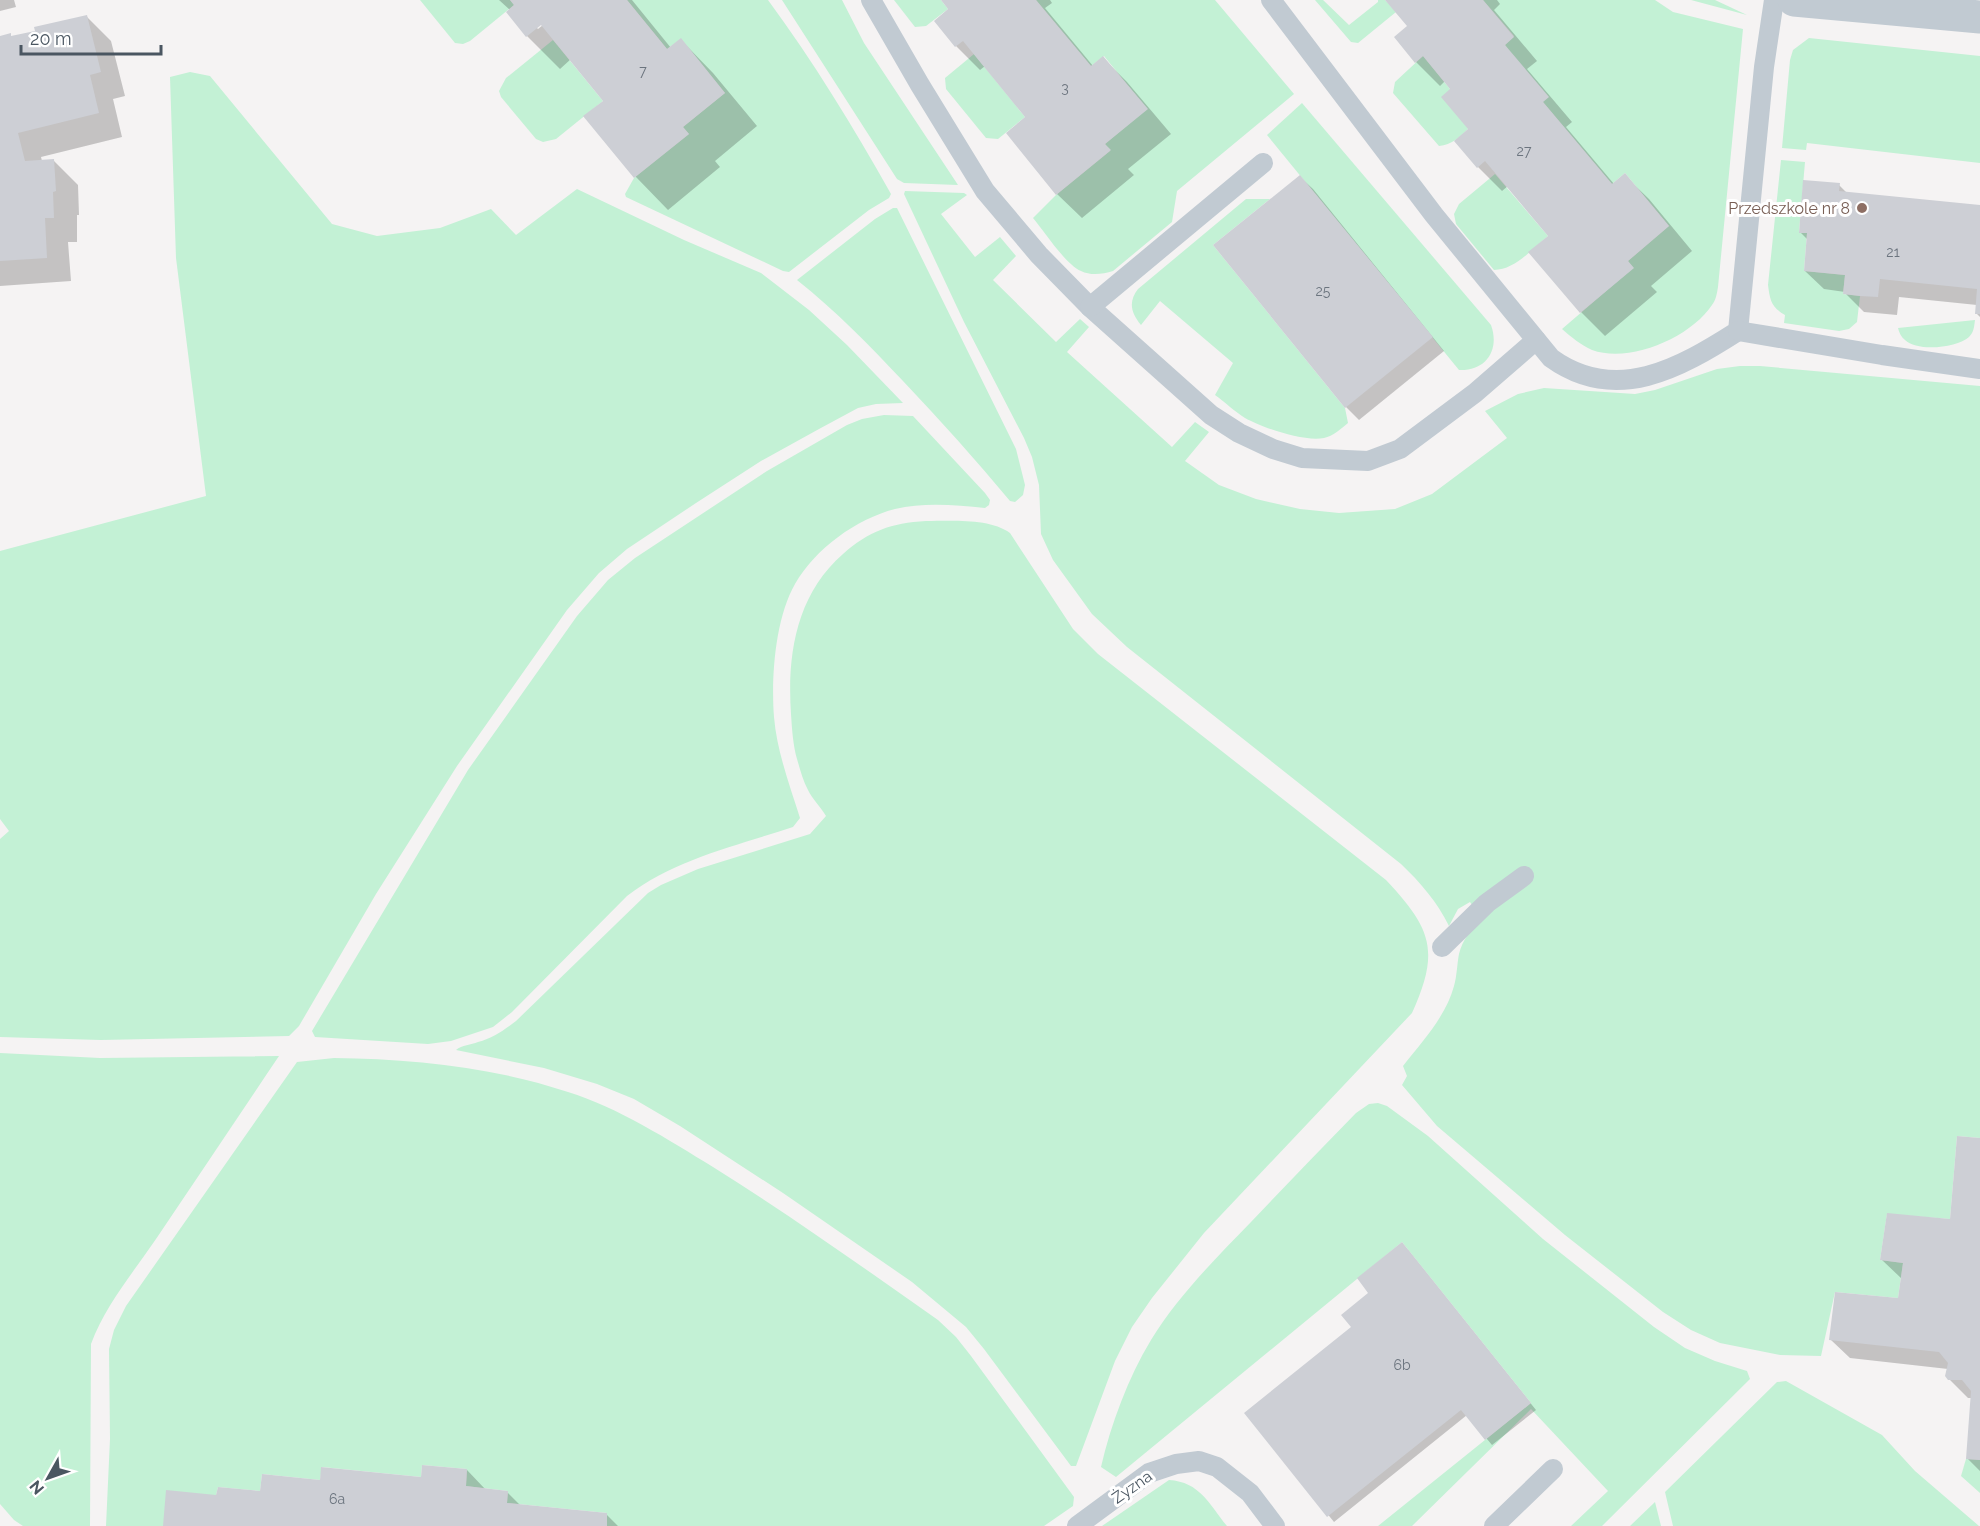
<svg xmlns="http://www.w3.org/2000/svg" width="1980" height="1526" font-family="Raleway,sans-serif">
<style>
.green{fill:#c3f1d5}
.shadow{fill:#0003;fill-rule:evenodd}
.building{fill:#cdcfd5}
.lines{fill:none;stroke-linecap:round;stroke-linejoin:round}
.service{stroke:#c1cad2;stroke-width:20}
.minor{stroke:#c1cad2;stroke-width:33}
.education-dot{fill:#8d6e63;stroke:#fff;stroke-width:2}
.labels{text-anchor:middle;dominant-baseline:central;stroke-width:6;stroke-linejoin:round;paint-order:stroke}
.number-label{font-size:14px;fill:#6b747e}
.education-label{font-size:16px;fill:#785e54;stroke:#fff;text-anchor:end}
.street-label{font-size:16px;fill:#4a5661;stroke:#fff}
</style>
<rect width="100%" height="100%" fill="#f5f3f3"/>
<g class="green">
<polygon points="420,0 510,0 514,5 470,41 463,44 455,43"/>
<path d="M 627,0 L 768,0 C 813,61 854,128 891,194 L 889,198 L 869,210 L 789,272 L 783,271 L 626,197 L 625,194 L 634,178 L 689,134 L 683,127 L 725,93 L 681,39 L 667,49 Z"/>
<polygon points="782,0 842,0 864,43 958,185 904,183 897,179"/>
<polygon points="894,0 941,0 948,9 926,26 915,27"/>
<path d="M 1036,0 L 1215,0 L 1294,94 L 1177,191 L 1172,222 L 1113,271 C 1103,274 1091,276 1081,271 C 1066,265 1044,231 1033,218 L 1056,195 L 1110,151 L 1105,144 L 1147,109 L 1104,56 L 1091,66 Z"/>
<polygon points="1315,0 1323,0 1349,25 1378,2 1378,0 1385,0 1396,12 1358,43 1351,42"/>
<path d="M 1483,0 L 1655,0 L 1673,12 L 1743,29 L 1718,287 C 1717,293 1716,300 1712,305 C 1691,337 1630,364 1592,350 C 1581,345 1571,337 1562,329 L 1633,268 L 1628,261 L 1669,226 L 1625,173 L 1612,184 L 1543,102 L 1505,45 L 1514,36 Z"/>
<polygon points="1691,0 1715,0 1747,15"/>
<polygon points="1809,38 1980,56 1980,163 1807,143 1806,150 1782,148 1790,60 1793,50"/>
<polygon points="553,40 603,101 556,139 543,142 536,139 501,97 499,91 506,78"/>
<polygon points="974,54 1025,117 998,139 986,138 946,89 945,78"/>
<path d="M 1423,56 L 1450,89 L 1468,129 C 1459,137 1452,145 1439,146 L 1393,93 L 1395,82 Z"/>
<polygon points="190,72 210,76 332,224 377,236 440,228 491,209 516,235 577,189 684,240 761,273 809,310 847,345 903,403 876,404 858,408 819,429 761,461 696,503 627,549 599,573 567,610 457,766 376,894 299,1026 289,1036 101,1040 0,1037 0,839 9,831 0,819 0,551 206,496 176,258 170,77"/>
<path d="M 1302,103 L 1491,325 C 1500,350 1486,371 1459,370 L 1267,135 Z"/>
<path d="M 1781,160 L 1805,162 L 1799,232 L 1807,233 L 1804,271 L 1845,275 L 1843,294 L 1860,296 L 1857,322 L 1849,329 L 1839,331 L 1784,323 L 1785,315 C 1771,307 1770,300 1768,285 Z"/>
<path d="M 1495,174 L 1548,236 C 1532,249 1515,270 1494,270 L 1456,224 L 1454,214 L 1459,204 Z"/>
<path d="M 905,191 L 964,193 L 967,195 L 941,214 L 975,257 L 1000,237 L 1016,256 L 993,280 L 1056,342 L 1080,319 L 1089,327 L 1067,352 L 1172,447 L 1195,422 L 1209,432 L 1185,461 L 1219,485 L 1256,499 L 1300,509 L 1339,513 L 1395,509 L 1432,494 L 1507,438 L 1485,411 L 1518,394 L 1544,388 L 1635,394 L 1655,390 L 1717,369 L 1740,366 L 1760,366 L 1980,386 L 1980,1138 L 1957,1136 L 1950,1219 L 1887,1214 L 1880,1260 L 1903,1263 L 1898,1298 L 1835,1292 L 1821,1356 L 1780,1355 L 1720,1343 L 1691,1330 L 1663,1312 L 1565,1235 L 1437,1126 L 1402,1085 L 1407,1076 L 1403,1066 C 1422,1042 1446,1016 1454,986 C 1457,976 1457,964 1459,954 C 1462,940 1472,929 1481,918 L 1470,902 L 1458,909 L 1449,926 C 1437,902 1421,883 1401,864 L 1127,647 L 1092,614 L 1053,560 L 1041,534 L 1039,485 L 1032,457 L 1024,438 L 964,322 L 904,194 Z"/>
<path d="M 1246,199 L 1270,199 L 1213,245 L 1345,408 L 1348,423 C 1341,429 1333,436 1324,438 C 1304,442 1263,428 1245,418 C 1235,412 1225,402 1215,395 L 1233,363 L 1160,301 L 1141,325 C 1131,313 1128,302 1138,289 Z"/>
<path d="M 893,208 L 897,208 L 1016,449 L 1025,485 L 1023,495 L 1015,502 L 1010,501 C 976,460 940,420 903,381 C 870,346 836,311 797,280 L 875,219 Z"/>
<path d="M 1975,320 C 1974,327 1974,332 1969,337 C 1957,348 1917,352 1905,340 C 1901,337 1899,332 1898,328 Z"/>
<path d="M 884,415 L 913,416 L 985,493 L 990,500 L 989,505 L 985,508 C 956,505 924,502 895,509 C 856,519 815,549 795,584 C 775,619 771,678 774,717 C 777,752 790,786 800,818 L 793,827 C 736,846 675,859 627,896 L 512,1012 L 493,1027 L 451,1041 L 428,1044 L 315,1037 L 312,1031 L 468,770 L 577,616 L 608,580 L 635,558 L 767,471 L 847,425 L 862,419 Z"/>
<path d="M 926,521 C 951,521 990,518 1010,533 L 1073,629 L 1098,654 L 1386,880 C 1432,929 1440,951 1412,1013 L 1204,1233 L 1152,1298 L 1132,1327 L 1115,1361 L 1076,1466 L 1071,1466 L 984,1349 L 966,1327 L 912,1282 L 783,1193 L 680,1126 L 634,1099 L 597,1084 L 544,1068 L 456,1050 C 462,1045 471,1045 478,1042 C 493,1038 504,1030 516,1021 L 648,893 L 661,885 L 698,869 L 810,834 L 826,816 C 821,807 812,799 808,790 C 803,781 800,769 797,759 C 793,745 792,729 791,714 C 787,655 796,595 843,554 C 869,531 891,523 926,521 Z"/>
<path d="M 0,1053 L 100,1058 L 279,1056 C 238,1117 197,1178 156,1239 C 133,1273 106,1304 91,1344 L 90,1526 L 23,1526 L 14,1520 L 0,1504 Z"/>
<path d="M 334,1058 C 412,1059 493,1067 568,1092 C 617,1107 669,1140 713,1167 C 790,1215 864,1268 938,1320 L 956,1337 L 971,1356 L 1074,1497 L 1073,1506 L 1044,1526 L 607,1526 L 607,1513 L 507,1503 L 508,1491 L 466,1486 L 467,1469 L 422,1465 L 421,1477 L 322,1467 L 320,1480 L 262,1474 L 260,1491 L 218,1487 L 216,1495 L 163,1526 L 106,1526 L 110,1439 L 109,1349 L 114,1330 L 126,1306 L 297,1062 Z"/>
<path d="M 1378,1103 L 1387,1106 L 1428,1136 L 1543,1239 L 1654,1327 L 1685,1348 L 1715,1361 L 1747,1371 L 1750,1379 L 1602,1526 L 1571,1526 L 1608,1491 L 1531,1409 L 1412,1526 L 1378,1526 L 1531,1403 L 1402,1242 L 1116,1477 L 1101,1467 C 1111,1424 1128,1378 1151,1340 C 1178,1296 1216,1258 1251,1222 C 1286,1185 1321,1149 1356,1113 L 1369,1104 Z"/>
<polygon points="1786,1381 1882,1435 1915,1471 1979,1526 1673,1526 1665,1492 1777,1382"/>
<polygon points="1966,1459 1980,1460 1980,1493 1961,1476"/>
<path d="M 1169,1480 C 1200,1482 1209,1504 1227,1526 L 1102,1526 Z"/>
<polygon points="1655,1502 1661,1526 1630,1526"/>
</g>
<g class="shadow">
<polygon points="0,0 14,0 16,7 0,11"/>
<path d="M 499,0 L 632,0 L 671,48 L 681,40 L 713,73 L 757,126 L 715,161 L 720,167 L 668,210 L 636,177 L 586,117 L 605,101 L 571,59 L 560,69 L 527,36 L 508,12 L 510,10 ZM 548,21 L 538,29 L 536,27 Z"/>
<polygon points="943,0 1050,0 1052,3 1045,8 1093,66 1103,58 1127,82 1171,134 1128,169 1134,175 1082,218 1057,194 1027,118 985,66 980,70 956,46 950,9"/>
<polygon points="1387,0 1497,0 1500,4 1494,10 1537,61 1527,69 1572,122 1566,127 1614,184 1624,175 1649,199 1692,251 1651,286 1657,292 1605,336 1581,312 1530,253 1550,236 1508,186 1502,191 1478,167 1470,129 1453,89 1445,81 1440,86 1416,62 1410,26"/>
<polygon points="87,17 111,41 125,96 113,99 122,137 41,157 42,161 54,161 78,185 79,215 77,215 77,242 68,242 71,281 0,286 0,37 10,35 13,38"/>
<polygon points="1300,177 1313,189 1444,351 1359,420 1346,407 1215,245"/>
<polygon points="1839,185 1848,194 1980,207 1980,317 1976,313 1977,305 1899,297 1897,315 1864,312 1845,293 1845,292 1824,289 1805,271 1808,240 1800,232"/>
<polygon points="1980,1140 1980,1471 1967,1458 1972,1398 1968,1398 1949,1379 1948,1369 1850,1358 1831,1340 1899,1300 1902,1279 1882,1260 1951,1221"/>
<polygon points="1408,1250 1536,1410 1492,1445 1467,1415 1334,1522 1246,1413 1353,1327 1371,1294"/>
<polygon points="467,1470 486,1490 507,1492 521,1506 607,1515 618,1526 165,1526 218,1497 261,1493 321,1482 422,1479"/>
</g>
<g class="building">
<polygon points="510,0 627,0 667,49 681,38 725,93 683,127 689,134 634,178 583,116 603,101 541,25 526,37 506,12 514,5"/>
<polygon points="941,0 1036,0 1091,66 1103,56 1148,109 1105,144 1111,150 1056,195 1006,133 1025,117 963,41 955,47 934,21 948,9"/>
<polygon points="1385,0 1483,0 1514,37 1505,45 1549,97 1543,102 1612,184 1625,173 1669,226 1628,261 1634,268 1580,313 1528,252 1548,236 1485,161 1477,168 1454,141 1468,129 1441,97 1450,89 1423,56 1415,63 1394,37 1407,26"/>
<polygon points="87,15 101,72 90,75 99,113 18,133 25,161 54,159 56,191 53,192 54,218 45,218 47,258 0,261 0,36 11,33 11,36 35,31 34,27"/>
<polygon points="1300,175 1433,337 1345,408 1213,245"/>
<polygon points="1803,180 1840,183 1839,191 1980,205 1980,314 1975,314 1977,289 1880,279 1878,297 1860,296 1843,294 1845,275 1804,271 1807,233 1799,233"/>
<polygon points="1957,1136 1980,1138 1980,1460 1966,1459 1971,1391 1962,1380 1948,1380 1945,1376 1948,1363 1939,1352 1829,1340 1835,1292 1898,1298 1903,1263 1880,1260 1887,1213 1950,1219"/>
<polygon points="1402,1242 1531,1403 1485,1440 1461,1410 1327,1517 1244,1413 1351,1327 1341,1315 1368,1293 1357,1278"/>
<polygon points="422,1465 467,1469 466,1486 508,1491 507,1503 607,1513 607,1526 163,1526 166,1490 216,1495 218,1487 260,1491 262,1474 320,1480 321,1467 421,1477"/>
</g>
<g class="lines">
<g class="service">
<polyline points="871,0 920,85 985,191 1039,255 1090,307 1211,415 1239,433 1273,449 1302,458 1368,461 1400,449 1475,393 1536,340"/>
<path d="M 1271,0 L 1434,215 L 1551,358 C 1616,405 1680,368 1738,331 L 1764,67 L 1774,0"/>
<polyline points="1090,307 1263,163"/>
<polyline points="1738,331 1882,355 1980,369"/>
<polyline points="1442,947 1487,903 1524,876"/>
<polyline points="1077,1526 1149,1473 1176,1464 1199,1461 1217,1467 1250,1493 1275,1526"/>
<polyline points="1494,1526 1553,1469"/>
</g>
<polyline class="minor" points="1794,0 1980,17"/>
</g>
<circle class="education-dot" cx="1862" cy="208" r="6"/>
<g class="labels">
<g class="number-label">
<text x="643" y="71">7</text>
<text x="1065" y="88">3</text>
<text x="1524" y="151">27</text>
<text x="1893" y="252">21</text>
<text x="1323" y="291">25</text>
<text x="1402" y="1365">6b</text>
<text x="337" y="1499">6a</text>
</g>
<g class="education-label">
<text x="1850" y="208">Przedszkole nr 8</text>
</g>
<g class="street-label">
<text transform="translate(1132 1487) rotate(-35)">Żyzna</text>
</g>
</g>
<g transform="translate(48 1478) rotate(230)" stroke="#ffffff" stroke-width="4.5" paint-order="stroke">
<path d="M0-4.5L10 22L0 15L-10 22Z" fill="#4a5661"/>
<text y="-9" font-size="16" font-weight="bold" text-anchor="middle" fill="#4a5661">N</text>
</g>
<path d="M21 45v9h140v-9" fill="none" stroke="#4a5661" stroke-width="3"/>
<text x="30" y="45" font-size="18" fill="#4a5661" stroke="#ffffff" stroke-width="4.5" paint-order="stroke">20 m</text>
</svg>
